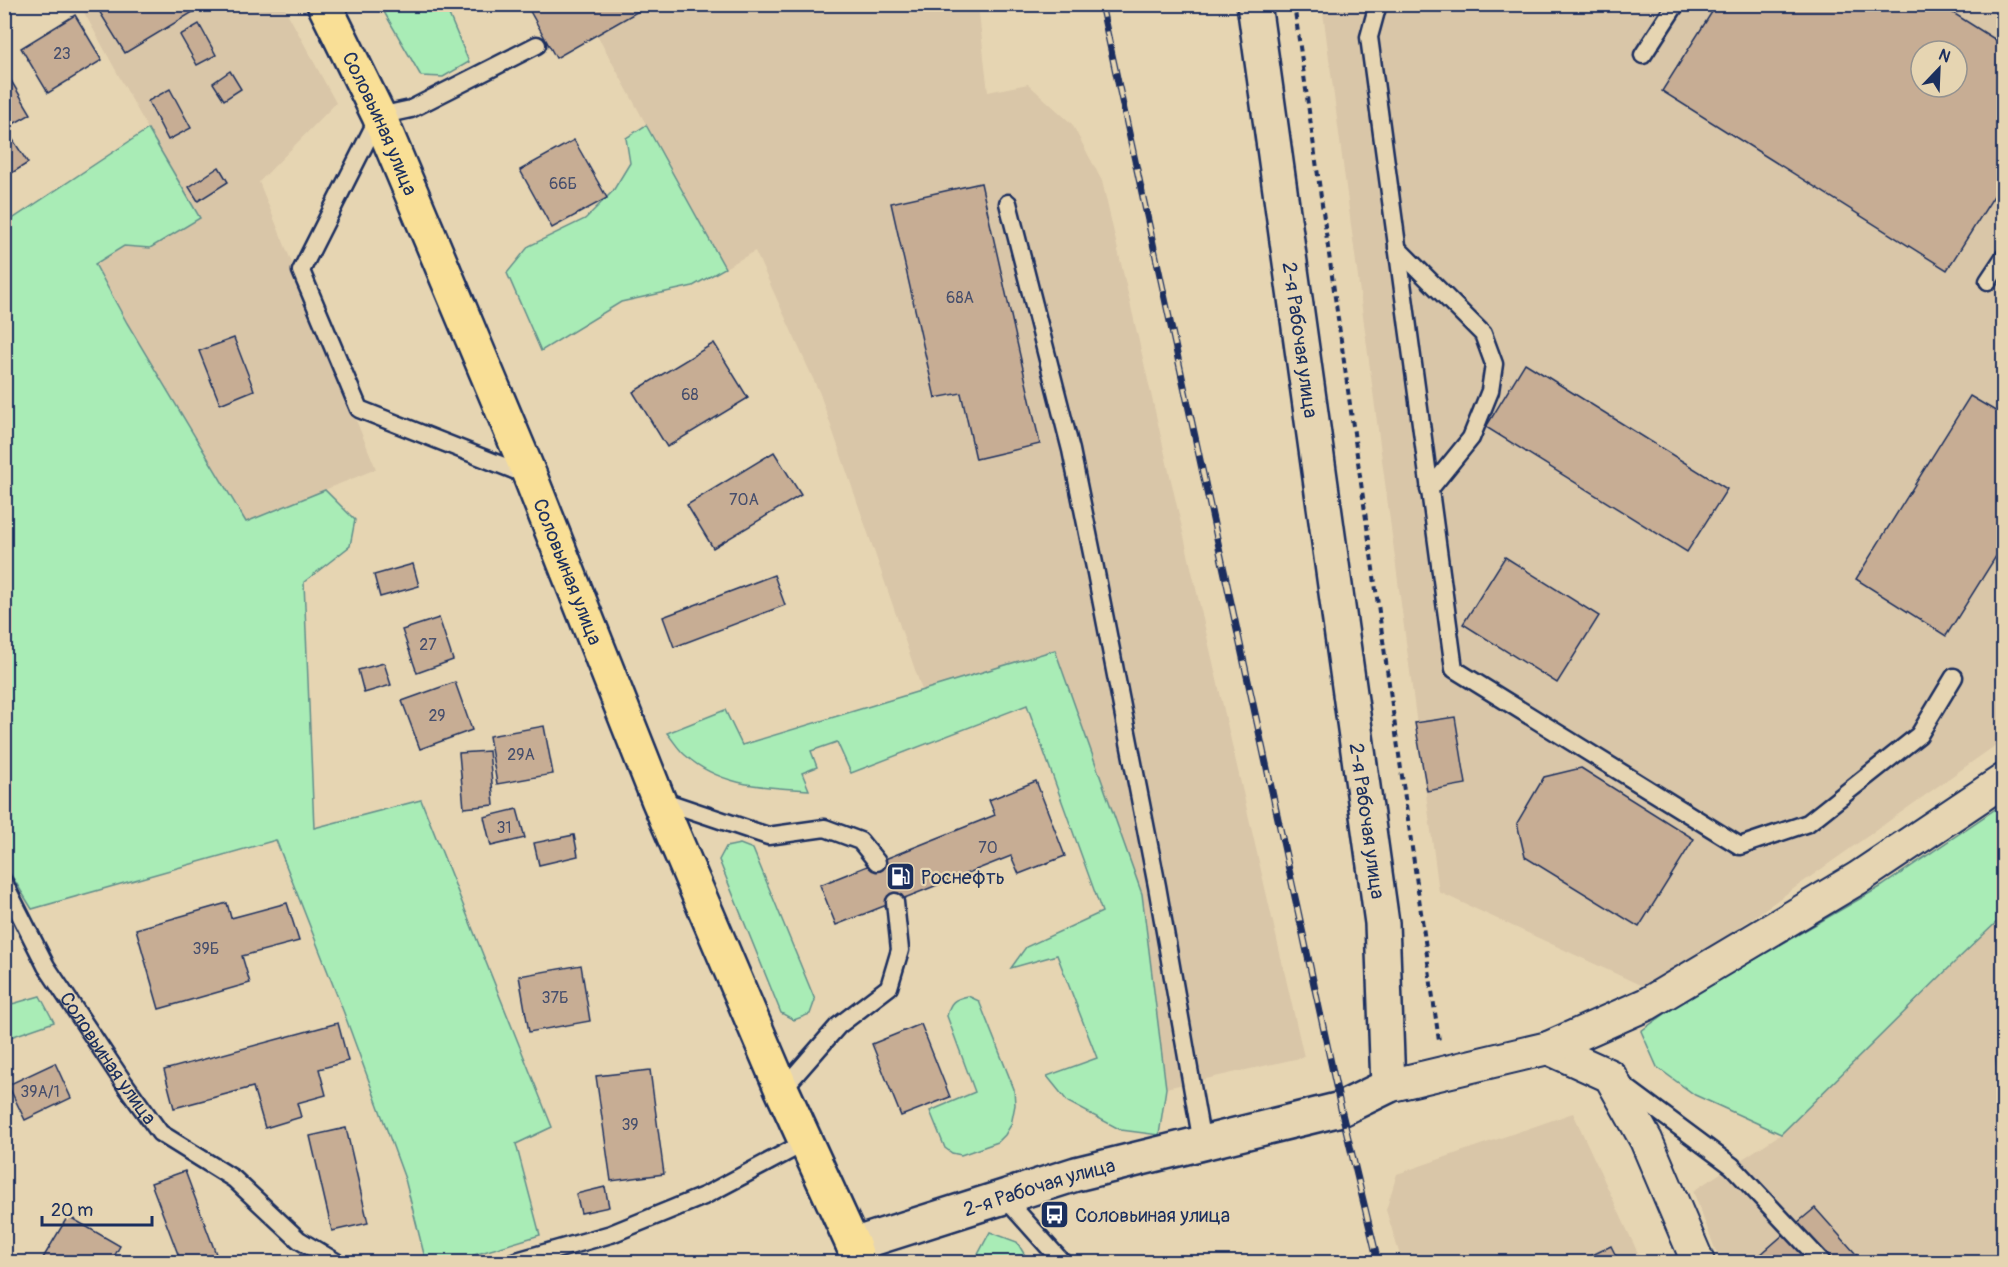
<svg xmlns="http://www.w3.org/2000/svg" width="2008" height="1267" font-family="Pangolin,sans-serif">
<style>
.built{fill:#d9c6a8;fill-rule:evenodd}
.green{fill:#a9ecb6;stroke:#628e8a;stroke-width:1.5}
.building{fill:#c7ad94;stroke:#1b2f5e;stroke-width:1.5;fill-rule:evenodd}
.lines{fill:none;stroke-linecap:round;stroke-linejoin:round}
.service-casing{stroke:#1b2f5e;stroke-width:21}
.minor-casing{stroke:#1b2f5e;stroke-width:36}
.secondary-casing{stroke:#1b2f5e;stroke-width:38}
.primary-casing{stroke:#1b2f5e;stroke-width:38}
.path{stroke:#1b2f5e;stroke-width:4;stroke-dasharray:6 4.5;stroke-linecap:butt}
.service{stroke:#e6d5b2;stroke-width:16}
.minor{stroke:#e6d5b2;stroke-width:32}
.secondary{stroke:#e6d5b2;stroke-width:33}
.primary{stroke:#f9df96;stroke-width:33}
.rail-casing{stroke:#1b2f5e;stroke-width:7}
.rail{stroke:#e6d5b2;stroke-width:4.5;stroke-dasharray:14;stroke-linecap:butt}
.labels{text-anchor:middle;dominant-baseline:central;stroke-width:4.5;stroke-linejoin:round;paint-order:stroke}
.number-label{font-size:16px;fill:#464e6c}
.street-label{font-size:20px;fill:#1b2f5e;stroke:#e6d5b2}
.poi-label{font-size:20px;fill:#1b2f5e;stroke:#e6d5b2;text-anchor:start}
</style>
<rect width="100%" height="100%" fill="#e6d5b2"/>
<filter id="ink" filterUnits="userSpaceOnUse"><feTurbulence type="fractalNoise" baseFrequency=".0167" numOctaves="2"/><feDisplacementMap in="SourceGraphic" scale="12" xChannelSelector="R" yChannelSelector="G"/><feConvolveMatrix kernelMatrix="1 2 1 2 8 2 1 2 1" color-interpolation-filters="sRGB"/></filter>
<g filter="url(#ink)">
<g class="built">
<polygon points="80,5 283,5 336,103 259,182 376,469 246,522 127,323 95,264 124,246 150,248 200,218 148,129"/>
<polygon points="526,5 978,5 988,92 1028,84 1072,124 1102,181 1304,1057 1166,1088 1142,894 1055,650 922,690 820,394 755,251 725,268 597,35 556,58"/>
<path d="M 1322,5 L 2003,5 L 2003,740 L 1651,990 L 1439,892 ZM 1921,51 L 1957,51 L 1957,87 L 1921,87 Z"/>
<polygon points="2003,916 2003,1262 1720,1262 1693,1191 1781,1134 1959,958"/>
<polygon points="1573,1113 1642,1262 1402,1262 1386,1210 1397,1174"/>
</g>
<g class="green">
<polygon points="380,5 445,5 469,62 443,77 421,76"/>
<polygon points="646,125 725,268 693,286 621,302 541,351 507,273 529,246 585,219 613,191 630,163 626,138"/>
<polygon points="148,129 200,218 150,248 124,246 95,264 127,323 246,522 325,490 355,520 350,546 304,582 314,828 421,800 552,1127 516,1144 540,1235 451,1262 426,1262 405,1179 344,1013 276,840 32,909 5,865 5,224"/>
<path d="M 1055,650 L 1142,894 L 1166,1088 L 1159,1135 L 1121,1130 L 1068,1102 L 1047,1076 L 1097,1058 L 1057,955 L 1011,968 L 1026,947 L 1102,912 L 1027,705 L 851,773 L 837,742 L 811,751 L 817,767 L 802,773 L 809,790 C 764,787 721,787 685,755 C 678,749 673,740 667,733 L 725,710 L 742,745 Z"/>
<polygon points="2003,804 2003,916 1959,958 1781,1134 1695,1095 1657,1067 1641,1031 1683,1001 1882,886"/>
<polygon points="740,844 753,849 815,1000 810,1014 794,1020 781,1013 719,860 726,847"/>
<polygon points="40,996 54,1022 5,1039 5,1006"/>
<path d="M 968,996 L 979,1001 L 1014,1089 L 1015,1105 L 1011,1125 L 1005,1135 L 998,1142 L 961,1155 L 952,1153 L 945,1148 L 930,1111 L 975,1092 L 947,1016 C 950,1002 954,999 968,996 Z"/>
<polygon points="990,1232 1017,1242 1029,1262 974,1262"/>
</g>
<g class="building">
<polygon points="99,4 189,4 193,12 125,53 96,6"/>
<polygon points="526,4 651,4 556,58"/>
<path d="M 1717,4 L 1939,4 L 2004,45 L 2004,180 L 1947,270 L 1662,91 ZM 1921,51 L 1957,51 L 1957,87 L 1921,87 Z"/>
<polygon points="75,15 102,60 48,93 21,48"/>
<polygon points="199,24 216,55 197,65 180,35"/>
<polygon points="4,69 31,114 8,127 4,121"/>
<polygon points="230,71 241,89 224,100 213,83"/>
<polygon points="170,89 191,128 168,140 148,101"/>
<polygon points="4,126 28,163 7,176 4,173"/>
<polygon points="574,140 607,198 552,228 520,170"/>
<polygon points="219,167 228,182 198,201 189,187"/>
<polygon points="981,183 1040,444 976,459 961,393 935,398 891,203"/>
<polygon points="234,338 254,390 220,404 199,351"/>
<polygon points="714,343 748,398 667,447 633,392"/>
<polygon points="1525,363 1727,489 1687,552 1486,427"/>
<polygon points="1970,396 2004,416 2004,557 1998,553 1946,636 1856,579"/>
<polygon points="774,452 801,495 713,548 687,505"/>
<polygon points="1505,557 1599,616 1557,683 1463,624"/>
<polygon points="413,564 419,586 380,597 374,575"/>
<polygon points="774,575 785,605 674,647 663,617"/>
<polygon points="439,618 453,660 417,673 402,630"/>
<polygon points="384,663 391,685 364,693 358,670"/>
<polygon points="455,682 472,730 420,749 402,701"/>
<polygon points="1455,717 1466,784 1427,791 1415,723"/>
<polygon points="544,726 553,774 497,784 489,736"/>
<polygon points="489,751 494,805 464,808 459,753"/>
<polygon points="1581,768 1694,839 1639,927 1525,857 1517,823 1544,777"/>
<polygon points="1036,781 1065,856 1019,874 1011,856 836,925 820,885 995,815 989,800"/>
<polygon points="517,809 525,838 491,846 484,817"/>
<polygon points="574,835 578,856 539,865 534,843"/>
<polygon points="227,903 231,918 287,903 299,941 242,956 250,983 159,1009 136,929"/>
<polygon points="581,965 590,1021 529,1032 519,976"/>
<polygon points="338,1023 348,1061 319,1069 326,1095 297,1103 301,1117 265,1128 253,1087 174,1108 164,1070"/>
<polygon points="921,1024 950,1097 901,1116 872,1044"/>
<polygon points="2004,1044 2004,1081 1997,1071 1996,1058"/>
<polygon points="55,1063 71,1098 25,1120 8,1085"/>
<polygon points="650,1070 664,1174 611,1181 596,1076"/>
<polygon points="346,1128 368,1223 332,1231 310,1136"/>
<polygon points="185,1171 219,1262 181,1262 151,1183"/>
<polygon points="605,1187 609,1207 581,1213 576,1194"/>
<polygon points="1815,1208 1863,1262 1752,1262 1791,1228"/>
<polygon points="68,1216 120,1246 111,1262 51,1262 43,1258"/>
<polygon points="1611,1246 1619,1262 1578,1262"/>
</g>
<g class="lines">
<defs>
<g id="service">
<polyline points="1378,4 1369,37 1454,669 1740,846 1808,823 1919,735 1954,677"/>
<polyline points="1643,55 1676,4"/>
<polyline points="1008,203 1071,450 1095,568 1157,886 1202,1143"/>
<polyline points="1397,248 1483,334 1494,364 1490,391 1471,438 1429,490"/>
<polyline points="1988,281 2004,257"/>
<polyline points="529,476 359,409 301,271 379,116 411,109 537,45"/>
<polyline points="658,799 768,836 825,828 860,841 877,862"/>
<path id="s1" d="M 4,883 L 46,966 L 124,1083 L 160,1133 L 234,1179 L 299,1240 L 336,1262"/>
<polyline points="1623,1085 1732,1166 1822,1262"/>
<polyline points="782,1090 838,1026 889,987 900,950 895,902"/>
<polyline points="1004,1197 1062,1262"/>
<polyline points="513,1262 611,1234 704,1196 806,1142"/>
</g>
<g id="minor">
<polyline points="1548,1048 1610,1076 1646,1140 1698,1262"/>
<polyline points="1388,1086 1548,1048 1647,1004 1858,878 2004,780"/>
</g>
<g id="secondary">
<path id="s2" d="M 853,1245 L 1076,1174 L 1341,1109 L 1388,1086 L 1382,923 L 1254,4"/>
</g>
<g id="primary">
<path id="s3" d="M 324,4 L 379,116 L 530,476 L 658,799 L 782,1090 L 853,1245 L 859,1262"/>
</g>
</defs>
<use href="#service" class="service-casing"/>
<use href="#minor" class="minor-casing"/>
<use href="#secondary" class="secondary-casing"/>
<use href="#primary" class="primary-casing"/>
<polyline class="path" points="1294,4 1439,1041"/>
<use href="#service" class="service"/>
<use href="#minor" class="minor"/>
<use href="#secondary" class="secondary"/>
<use href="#primary" class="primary"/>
<defs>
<polyline id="rail" points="1101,4 1341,1109 1378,1262"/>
</defs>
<use href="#rail" class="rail-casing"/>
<use href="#rail" class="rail"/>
</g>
</g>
<defs>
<symbol id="fuel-square" viewBox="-11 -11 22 22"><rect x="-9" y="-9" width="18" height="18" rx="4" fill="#1b2f5e" stroke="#e6d5b2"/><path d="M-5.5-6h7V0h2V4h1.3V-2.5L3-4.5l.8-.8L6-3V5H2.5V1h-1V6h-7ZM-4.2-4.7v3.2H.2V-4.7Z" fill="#fff"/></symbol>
<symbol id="bus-square" viewBox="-11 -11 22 22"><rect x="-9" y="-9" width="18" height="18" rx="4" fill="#1b2f5e" stroke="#e6d5b2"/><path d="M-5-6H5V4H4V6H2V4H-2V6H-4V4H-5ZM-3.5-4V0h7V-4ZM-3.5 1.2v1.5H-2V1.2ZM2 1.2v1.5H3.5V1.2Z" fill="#fff"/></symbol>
</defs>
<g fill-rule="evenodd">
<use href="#fuel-square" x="884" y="860" width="33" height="33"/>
<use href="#bus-square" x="1038" y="1198" width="33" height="33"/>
</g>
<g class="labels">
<g class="number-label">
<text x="62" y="54">23</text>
<text x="563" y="184">66Б</text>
<text x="960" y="298">68А</text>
<text x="690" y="395">68</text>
<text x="744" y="500">70А</text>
<text x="428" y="645">27</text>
<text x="437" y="716">29</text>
<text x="521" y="755">29А</text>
<text x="504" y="828">31</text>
<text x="988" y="848">70</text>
<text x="206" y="949">39Б</text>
<text x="555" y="998">37Б</text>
<text x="40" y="1092">39А/1</text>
<text x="630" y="1125">39</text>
</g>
<g class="street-label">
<text stroke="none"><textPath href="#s3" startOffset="132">Соловьиная улица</textPath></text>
<text transform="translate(1300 340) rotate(82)">2-я Рабочая улица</text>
<text stroke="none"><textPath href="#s3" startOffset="618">Соловьиная улица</textPath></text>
<text transform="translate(1367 821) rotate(82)">2-я Рабочая улица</text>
<text stroke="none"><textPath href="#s1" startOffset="204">Соловьиная улица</textPath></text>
<text stroke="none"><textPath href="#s2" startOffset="195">2-я Рабочая улица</textPath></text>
</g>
<g class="poi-label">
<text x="921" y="877">Роснефть</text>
<text x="1075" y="1215">Соловьиная улица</text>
</g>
</g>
<rect width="2008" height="1267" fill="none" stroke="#e6d5b2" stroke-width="24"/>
<rect x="12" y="12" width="1984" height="1243" fill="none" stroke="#1b2f5e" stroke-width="2" filter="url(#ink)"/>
<g transform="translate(1939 69) rotate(23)"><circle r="28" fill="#e6d5b2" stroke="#959390" stroke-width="1.5"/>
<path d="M0-4.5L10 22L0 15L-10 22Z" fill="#1b2f5e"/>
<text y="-9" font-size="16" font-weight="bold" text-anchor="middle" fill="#1b2f5e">N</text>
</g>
<path d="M42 1216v9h110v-9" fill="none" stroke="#1b2f5e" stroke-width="3"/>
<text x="51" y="1216" font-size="18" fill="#1b2f5e" stroke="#e6d5b2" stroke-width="4.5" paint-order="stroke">20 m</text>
</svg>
